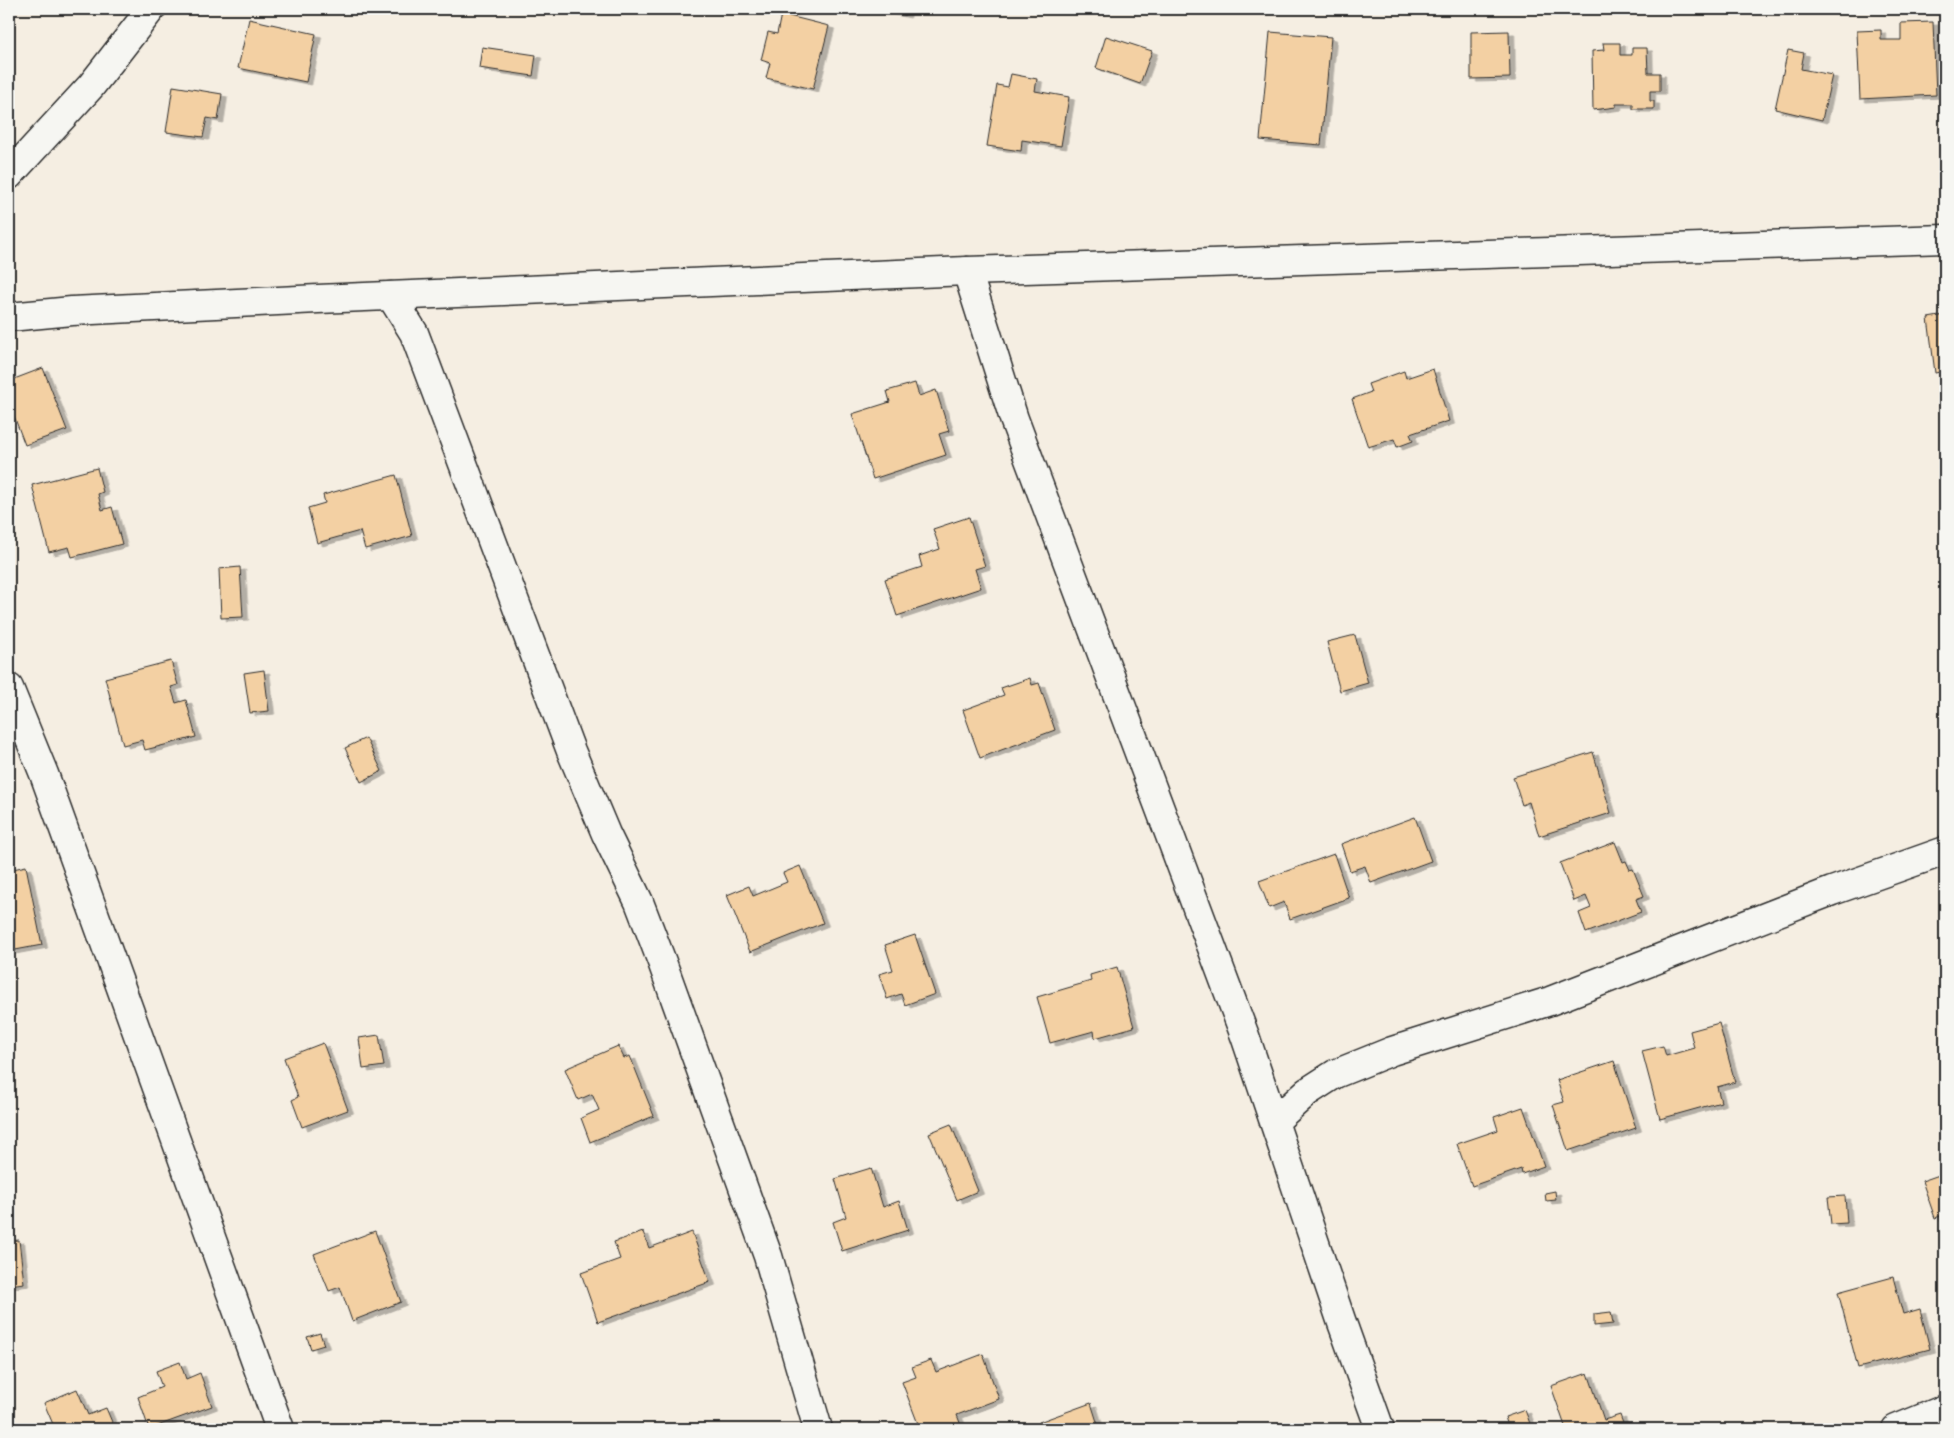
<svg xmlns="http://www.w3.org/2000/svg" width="1954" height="1438" font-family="'Indie Flower',sans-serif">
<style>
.building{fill:#f3d0a3;stroke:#2b2b2b;filter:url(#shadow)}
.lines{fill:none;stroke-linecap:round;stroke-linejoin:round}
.minor-casing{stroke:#2b2b2b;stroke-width:31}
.minor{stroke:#f6f6f2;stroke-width:28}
</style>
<defs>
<filter id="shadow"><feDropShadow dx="5.5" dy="3" stdDeviation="0" flood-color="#0004"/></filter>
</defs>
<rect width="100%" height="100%" fill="#f5eee2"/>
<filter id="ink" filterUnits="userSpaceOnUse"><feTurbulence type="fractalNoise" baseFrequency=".02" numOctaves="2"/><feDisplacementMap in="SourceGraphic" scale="10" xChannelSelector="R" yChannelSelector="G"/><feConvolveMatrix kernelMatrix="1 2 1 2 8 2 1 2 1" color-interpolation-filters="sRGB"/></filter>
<g filter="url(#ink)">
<g class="building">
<polygon points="875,9 906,9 905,15"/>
<polygon points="781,14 829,26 813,89 766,78 770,63 761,60 768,32 777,34"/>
<polygon points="249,19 316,34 306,82 238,68"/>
<polygon points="1933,22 1936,95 1860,99 1857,31 1881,30 1881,40 1901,40 1901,23"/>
<polygon points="1509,31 1510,78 1471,79 1471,32"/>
<polygon points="1270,32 1331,37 1321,145 1260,140"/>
<polygon points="1106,36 1152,51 1140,84 1096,68"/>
<polygon points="1603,43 1620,43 1620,55 1632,55 1632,48 1647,48 1648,73 1660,73 1660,91 1650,91 1650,101 1654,101 1654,109 1633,109 1633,104 1616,104 1616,107 1593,110 1592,51 1604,50"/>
<polygon points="482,47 536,55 533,76 479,68"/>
<polygon points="1788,50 1804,53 1801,69 1832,75 1822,120 1775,109"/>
<polygon points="1011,74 1037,79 1035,91 1069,97 1061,146 1022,140 1021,151 987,146 997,85 1008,87"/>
<polygon points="173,86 222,94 218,120 207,118 203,137 166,132"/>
<polygon points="1945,315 1945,371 1935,373 1928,318"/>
<polygon points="43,368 67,430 25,445 9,403 9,381"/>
<polygon points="1433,369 1449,421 1410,434 1413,441 1397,447 1394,439 1368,447 1352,399 1371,392 1368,384 1404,371 1406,378"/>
<polygon points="915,383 919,396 936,390 949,431 939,434 946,455 873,479 852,414 890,402 887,391"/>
<polygon points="97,468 103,492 98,494 102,510 112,507 122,544 72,557 69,547 49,552 32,485"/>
<polygon points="396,475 412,536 365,549 360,531 317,543 308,508 325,503 323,495"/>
<polygon points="969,517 985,566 975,569 981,588 897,616 885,579 922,567 919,556 940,549 933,529"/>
<polygon points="240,567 243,617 221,618 219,569"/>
<polygon points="1355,635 1368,683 1340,691 1327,642"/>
<polygon points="171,661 178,685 171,687 176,703 186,700 196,737 145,750 142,740 123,745 105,678"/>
<polygon points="264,670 269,711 250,713 244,673"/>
<polygon points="1030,678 1032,685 1039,683 1055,730 980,758 963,710 1004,695 1001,688"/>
<polygon points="366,738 382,771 361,782 345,748"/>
<polygon points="1593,752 1611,813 1539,836 1529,802 1522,805 1513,777"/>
<polygon points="1415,817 1431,861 1371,883 1365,866 1350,871 1341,844"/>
<polygon points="1615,842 1623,862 1626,861 1630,870 1633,869 1644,896 1636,899 1641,912 1586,933 1579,913 1591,908 1586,896 1574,901 1560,863"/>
<polygon points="1334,854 1349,898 1290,919 1284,902 1269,908 1259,881"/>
<polygon points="26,866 42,945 10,951 9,870"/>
<polygon points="800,866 823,923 750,952 727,895 749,886 753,896 787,882 783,873"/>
<polygon points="915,935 935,994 905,1005 901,994 887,999 879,974 893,970 885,945"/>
<polygon points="1117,967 1134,1027 1095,1038 1094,1031 1050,1043 1037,997 1091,981 1090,975"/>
<polygon points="1719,1023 1735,1082 1717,1087 1721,1102 1660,1119 1642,1051 1663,1046 1666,1056 1694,1048 1690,1031"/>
<polygon points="379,1035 384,1066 363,1069 359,1038"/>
<polygon points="323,1043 348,1110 302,1127 292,1100 298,1097 284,1058"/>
<polygon points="618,1046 624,1058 630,1056 654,1116 590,1142 581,1118 599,1110 592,1094 578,1100 565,1069"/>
<polygon points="1614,1061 1636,1128 1568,1151 1553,1105 1564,1102 1557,1080"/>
<polygon points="1523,1107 1544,1166 1522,1174 1521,1169 1472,1186 1457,1144 1498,1130 1494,1117"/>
<polygon points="951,1124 978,1191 957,1200 929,1133"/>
<polygon points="871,1168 883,1207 899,1201 908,1230 842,1251 833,1222 846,1217 835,1179"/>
<polygon points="1945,1173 1945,1221 1943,1215 1935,1218 1922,1181"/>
<polygon points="1555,1191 1556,1200 1546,1201 1545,1193"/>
<polygon points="1845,1196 1847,1223 1831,1224 1828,1197"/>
<polygon points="375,1231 401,1302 352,1321 340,1287 329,1291 314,1254"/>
<polygon points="643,1232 649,1248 692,1232 710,1282 598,1322 581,1273 620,1259 614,1242"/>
<polygon points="19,1240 24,1283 9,1285 9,1241"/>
<polygon points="1893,1277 1903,1314 1920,1309 1930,1349 1858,1368 1838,1292"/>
<polygon points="1611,1312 1613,1324 1594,1326 1594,1314"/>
<polygon points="320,1333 324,1345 311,1349 307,1337"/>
<polygon points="983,1354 999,1399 957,1415 962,1428 959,1429 920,1429 902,1382 916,1377 912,1367 931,1360 936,1372"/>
<polygon points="180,1362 186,1379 200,1373 212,1406 149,1429 138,1397 162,1387 156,1371"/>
<polygon points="1588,1373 1604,1420 1620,1415 1625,1429 1566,1429 1551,1386"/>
<polygon points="77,1389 88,1415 106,1408 115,1429 55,1429 44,1403"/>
<polygon points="1091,1403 1099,1428 1041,1429 1039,1422"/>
<polygon points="1525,1410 1532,1429 1497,1429 1508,1426 1505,1417"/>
</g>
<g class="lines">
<defs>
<g id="minor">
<polyline points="9,175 91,86 151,9"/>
<polyline points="967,271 1014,419 1245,1036 1341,1320 1380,1429"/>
<polyline points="391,296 414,333 571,751 606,834 639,902 662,962 768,1256 818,1429"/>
<polyline points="9,317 72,311 318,299 967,271 1945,239"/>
<polyline points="9,688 44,774 280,1429"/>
<polyline points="1275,1121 1307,1092 1335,1074 1392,1051 1550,1001 1832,891 1945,851"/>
<polyline points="1896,1429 1945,1409"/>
</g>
</defs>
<use href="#minor" class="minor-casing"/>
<use href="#minor" class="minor"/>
</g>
</g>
<rect width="1954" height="1438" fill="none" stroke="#f6f6f2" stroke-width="30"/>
<rect x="15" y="15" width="1924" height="1408" fill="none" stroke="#2b2b2b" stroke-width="2" filter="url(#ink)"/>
</svg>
